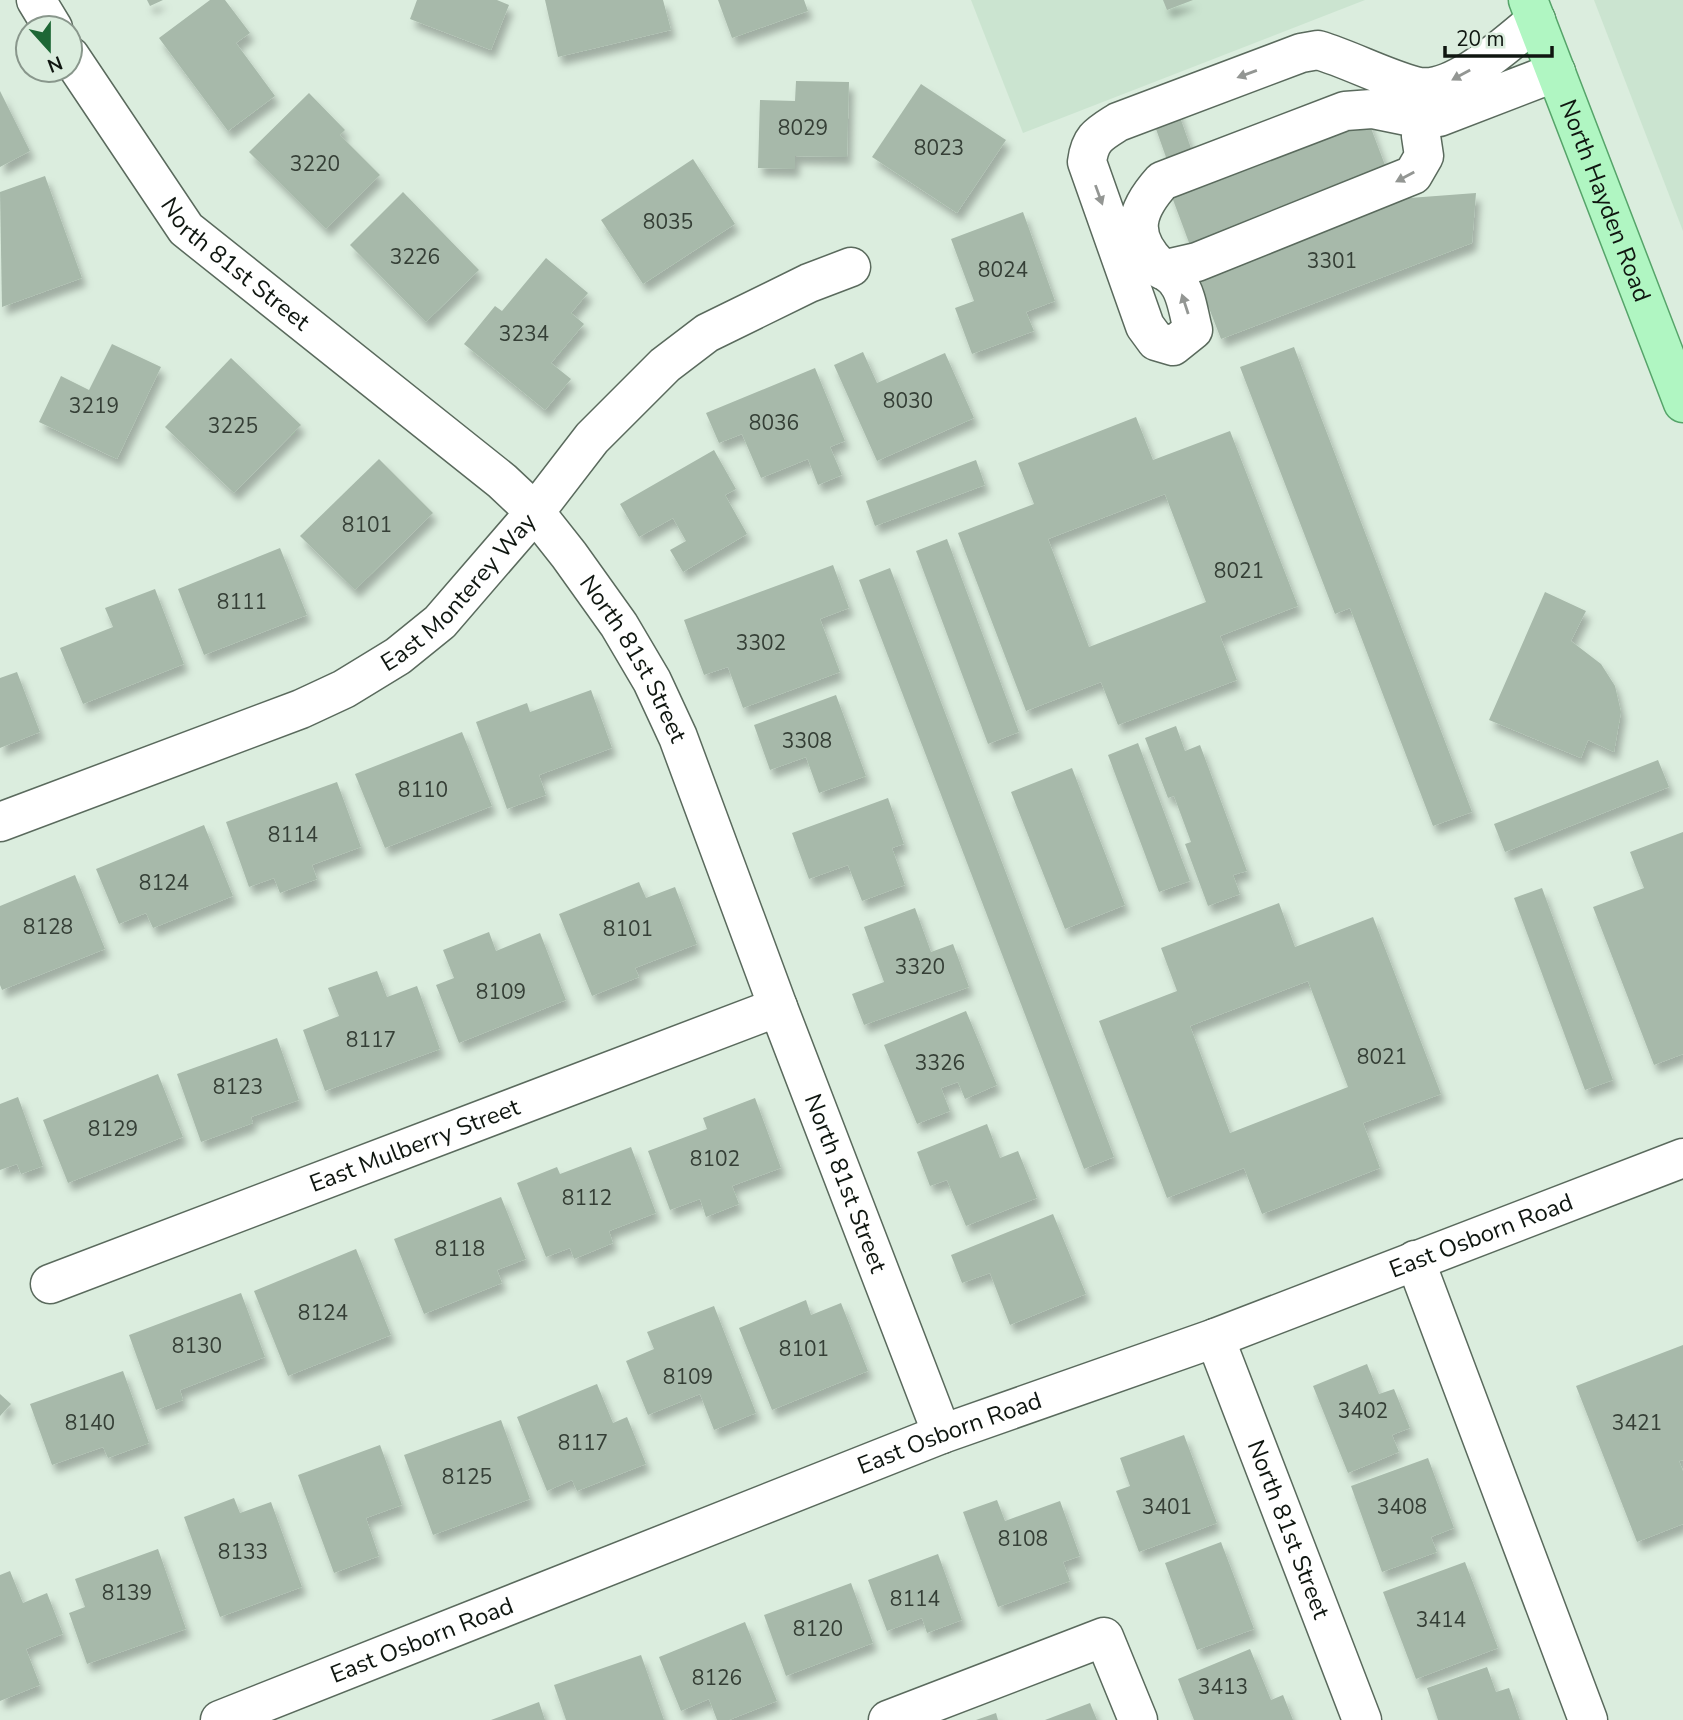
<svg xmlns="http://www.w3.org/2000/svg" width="1683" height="1720" font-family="'Nunito Sans',sans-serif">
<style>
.built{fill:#cbe4d0}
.building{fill:#a7b9aa;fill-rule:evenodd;filter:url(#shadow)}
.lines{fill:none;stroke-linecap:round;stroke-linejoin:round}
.minor-casing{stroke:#5a6a5d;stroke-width:41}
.major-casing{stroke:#56a46a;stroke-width:41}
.minor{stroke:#fff;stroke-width:38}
.major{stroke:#b0f6c2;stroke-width:38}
.oneway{fill:#939693}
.labels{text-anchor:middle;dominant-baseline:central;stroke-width:5;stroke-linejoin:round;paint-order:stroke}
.number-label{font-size:21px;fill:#353f36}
.street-label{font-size:24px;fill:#0f1610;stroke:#dbedde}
</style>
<defs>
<filter id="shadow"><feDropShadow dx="4.5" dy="8" stdDeviation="3.5" flood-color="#0004"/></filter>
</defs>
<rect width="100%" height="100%" fill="#dbedde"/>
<g class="built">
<polygon points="971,0 1365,0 1023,133"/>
<polygon points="1594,0 1683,0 1683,231"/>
</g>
<g class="building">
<polygon points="147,0 163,0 150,6"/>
<polygon points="210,0 225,0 250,33 236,43 275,96 228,131 159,38"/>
<polygon points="417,0 497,0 509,5 491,50 410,19"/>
<polygon points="545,0 663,0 671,30 558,57"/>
<polygon points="718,0 804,0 808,11 732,38"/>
<polygon points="1163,0 1193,0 1167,10"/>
<polygon points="796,81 849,82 847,157 795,156 795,169 758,168 760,100 795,101"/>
<polygon points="921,84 1006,140 957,213 872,157"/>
<polygon points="1169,86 1192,151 1167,160 1144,95"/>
<polygon points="0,91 30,151 0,167"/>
<polygon points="309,93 345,130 340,135 380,175 326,229 249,152"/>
<polygon points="1366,115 1388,173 1191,248 1169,189"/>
<polygon points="693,159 735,224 643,284 601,220"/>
<polygon points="45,176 82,278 2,307 0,192"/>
<polygon points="403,192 479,270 426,322 350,245"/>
<polygon points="1476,193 1472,243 1221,339 1204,295 1199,297 1193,279 1396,199"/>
<polygon points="1023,212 1055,301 1026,312 1034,331 972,354 955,308 974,301 951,239"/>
<polygon points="546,258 588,293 571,313 584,324 551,363 571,379 545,410 464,344 495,306 502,311"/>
<polygon points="112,344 161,367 117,459 39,422 61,376 89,390"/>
<polygon points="1294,347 1472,812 1433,826 1350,608 1335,614 1240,367"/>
<polygon points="863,352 877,383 945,353 974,418 877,461 834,365"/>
<polygon points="231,358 301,425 234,493 165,427"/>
<polygon points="815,368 845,441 830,447 842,475 818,485 808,459 761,478 742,434 719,443 706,413"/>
<path d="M 1136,417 L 1153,460 L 1230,431 L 1298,606 L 1220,636 L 1237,680 L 1118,725 L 1101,682 L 1026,711 L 958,533 L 1034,504 L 1018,463 ZM 1165,494 L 1206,602 L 1089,647 L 1048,539 Z"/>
<polygon points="714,450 736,489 725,495 747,534 683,572 670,550 686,541 673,518 639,537 620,504"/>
<polygon points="379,459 433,513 355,590 300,536"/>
<polygon points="976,460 985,485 875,526 866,501"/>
<polygon points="947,539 1019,732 988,744 916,551"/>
<polygon points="280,548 307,615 204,655 178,589"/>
<polygon points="833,565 849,608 820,619 840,672 743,708 728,667 704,675 684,620"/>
<polygon points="890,568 1114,1157 1084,1169 859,580"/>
<polygon points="155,589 184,664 83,704 60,648 113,627 105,608"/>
<polygon points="1545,592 1586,611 1571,641 1601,664 1615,686 1621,712 1614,752 1588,740 1581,758 1489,720"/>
<polygon points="17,672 40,732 0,748 0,678"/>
<polygon points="591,690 612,748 539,775 546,795 507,809 476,722 527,703 530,712"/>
<polygon points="836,695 866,776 819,793 806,757 770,770 754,725"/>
<polygon points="1176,726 1185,751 1200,745 1247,871 1233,875 1240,894 1208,906 1185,844 1191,842 1174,796 1168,798 1145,738"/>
<polygon points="462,732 492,806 385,848 355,774"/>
<polygon points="1138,743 1190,881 1159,892 1108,755"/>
<polygon points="1658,760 1669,787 1505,852 1494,824"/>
<polygon points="1072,768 1125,905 1065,929 1011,792"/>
<polygon points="337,782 361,847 312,865 317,879 280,893 274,878 249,887 226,822"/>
<polygon points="888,798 904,844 892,848 905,885 862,901 848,865 809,879 792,833"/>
<polygon points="204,825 233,896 153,928 146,913 119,924 96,869"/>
<polygon points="1683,832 1683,1054 1654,1065 1593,907 1644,888 1630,852"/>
<polygon points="75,875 105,949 2,990 0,985 0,906"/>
<polygon points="639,882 646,898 675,887 697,944 635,968 639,977 592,996 559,914"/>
<polygon points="1542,888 1613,1080 1585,1090 1514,898"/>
<path d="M 1279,903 L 1295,947 L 1373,917 L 1441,1094 L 1363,1123 L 1380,1168 L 1262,1214 L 1244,1168 L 1167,1198 L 1099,1021 L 1177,991 L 1161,948 ZM 1308,981 L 1348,1087 L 1230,1133 L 1190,1026 Z"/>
<polygon points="915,908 931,952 953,944 969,987 864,1025 852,994 884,982 864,927"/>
<polygon points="489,932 496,951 540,933 566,1000 459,1043 436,985 454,978 443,950"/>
<polygon points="377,971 387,997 417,986 440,1049 325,1091 303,1030 339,1016 328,988"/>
<polygon points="966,1011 997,1085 965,1099 958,1082 941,1088 950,1111 917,1124 884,1045"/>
<polygon points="277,1038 299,1100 251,1117 253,1123 201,1142 177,1074"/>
<polygon points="158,1074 183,1137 68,1183 43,1120"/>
<polygon points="18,1097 43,1166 21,1174 17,1164 0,1170 0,1104"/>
<polygon points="755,1098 781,1168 732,1186 739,1204 706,1217 700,1199 670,1210 648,1151 707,1129 703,1118"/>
<polygon points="987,1124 1000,1158 1018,1151 1037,1198 966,1226 947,1180 930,1186 917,1152"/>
<polygon points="631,1147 656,1213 609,1231 613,1243 574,1259 570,1248 546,1257 517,1183 557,1167 560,1174"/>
<polygon points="501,1197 526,1259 497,1270 502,1283 424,1314 394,1239"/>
<polygon points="1053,1214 1086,1294 1010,1325 990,1273 962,1283 951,1255"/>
<polygon points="356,1249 391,1335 288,1376 254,1291"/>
<polygon points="241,1293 265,1357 180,1390 183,1400 156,1410 129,1335"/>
<polygon points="806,1300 811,1315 841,1303 868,1371 772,1410 739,1328"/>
<polygon points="714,1306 756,1413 714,1430 700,1394 648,1415 626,1361 654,1349 647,1332"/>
<polygon points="1683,1345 1683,1460 1679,1461 1683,1471 1683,1524 1637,1542 1576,1386"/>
<polygon points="1367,1364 1379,1394 1394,1389 1410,1428 1392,1435 1399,1452 1348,1473 1313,1386"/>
<polygon points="123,1371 149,1443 108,1458 103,1447 52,1465 30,1404"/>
<polygon points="597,1384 613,1423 627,1417 646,1464 577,1491 572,1480 547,1491 517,1417"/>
<polygon points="0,1394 11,1404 0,1416"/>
<polygon points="501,1420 530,1499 433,1535 404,1455"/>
<polygon points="1184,1435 1217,1523 1139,1552 1116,1491 1130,1486 1120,1458"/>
<polygon points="380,1445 402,1505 366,1518 379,1556 334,1573 298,1475"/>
<polygon points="1428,1458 1454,1528 1431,1537 1437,1552 1382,1572 1351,1486"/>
<polygon points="234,1498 240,1513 271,1502 302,1587 220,1617 184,1517"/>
<polygon points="997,1500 1005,1521 1060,1501 1080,1556 1063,1562 1070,1581 998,1607 963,1512"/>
<polygon points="1221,1542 1254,1629 1197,1650 1165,1563"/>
<polygon points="158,1549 186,1629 87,1664 69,1613 85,1607 75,1579"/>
<polygon points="938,1554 962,1620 927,1633 922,1618 887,1631 868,1580"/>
<polygon points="1465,1562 1498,1648 1416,1679 1383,1592"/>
<polygon points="10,1571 23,1603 47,1593 63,1634 26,1649 40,1685 0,1701 0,1575"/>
<polygon points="851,1583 873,1643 786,1676 764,1615"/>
<polygon points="745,1622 777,1701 729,1720 717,1720 709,1699 681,1711 659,1657"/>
<polygon points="1250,1649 1271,1700 1283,1695 1293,1720 1194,1720 1178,1679"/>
<polygon points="641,1655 664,1720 566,1720 554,1685"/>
<polygon points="1487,1667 1496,1692 1509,1688 1520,1720 1438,1720 1427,1688"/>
<polygon points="539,1702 545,1720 491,1720"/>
<polygon points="1090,1703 1097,1720 1045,1720"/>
<polygon points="996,1713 998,1720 976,1720"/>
</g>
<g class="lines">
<defs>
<g id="minor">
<polyline points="36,0 53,28"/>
<path d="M 1536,20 C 1509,42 1452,96 1415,86 C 1382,77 1351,60 1318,50 L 1301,53 L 1118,122 C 1099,134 1090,138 1087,162 L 1145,326 L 1156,341 L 1173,346 L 1193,330 C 1189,316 1187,295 1178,283 C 1174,276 1164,271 1158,265 C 1128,234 1136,210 1162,181 L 1345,111 L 1372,109 L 1416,118 L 1439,117 L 1556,72"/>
<path id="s1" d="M 70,56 L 186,229 L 502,481 L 535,512 L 569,555 L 619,625 L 652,681 L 678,737 L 778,1007 L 942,1434"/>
<polyline points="1162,270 1197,262 1413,175 1424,156 1421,136 1424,118"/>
<path id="s2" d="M 0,822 L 301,709 L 344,689 L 398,656 L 440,622 L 535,512 L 592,438 L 665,365 L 707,333 L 809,283 L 851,267"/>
<polyline points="1415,1260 1588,1720"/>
<path id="s3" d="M 50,1284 L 778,1007"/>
<path id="s4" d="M 1215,1338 L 1362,1720"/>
<path id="s5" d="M 220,1720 L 942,1434 L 1215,1338 L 1683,1158"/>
<polyline points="888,1720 1104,1637 1138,1720"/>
</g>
<g id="major">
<path id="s6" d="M 1528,0 L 1683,403"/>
</g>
</defs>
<use href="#minor" class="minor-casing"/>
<use href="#major" class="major-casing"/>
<use href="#minor" class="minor"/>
<use href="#major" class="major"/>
</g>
<defs><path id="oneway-solid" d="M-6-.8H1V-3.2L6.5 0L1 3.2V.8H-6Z" transform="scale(1.75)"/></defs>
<g class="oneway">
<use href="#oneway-solid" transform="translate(1247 74) rotate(160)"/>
<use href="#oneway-solid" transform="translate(1461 75) rotate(151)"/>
<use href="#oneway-solid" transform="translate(1405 177) rotate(152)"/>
<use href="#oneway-solid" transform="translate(1099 195) rotate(70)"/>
<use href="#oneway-solid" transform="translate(1185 304) rotate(-108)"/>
</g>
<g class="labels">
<g class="number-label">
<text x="803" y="128">8029</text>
<text x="939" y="148">8023</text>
<text x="315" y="164">3220</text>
<text x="668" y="222">8035</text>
<text x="415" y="257">3226</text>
<text x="1332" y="261">3301</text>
<text x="1003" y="270">8024</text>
<text x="524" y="334">3234</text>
<text x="908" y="401">8030</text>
<text x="94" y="406">3219</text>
<text x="774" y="423">8036</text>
<text x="233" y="426">3225</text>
<text x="367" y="525">8101</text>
<text x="1239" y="571">8021</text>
<text x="242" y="602">8111</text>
<text x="761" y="643">3302</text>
<text x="807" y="741">3308</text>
<text x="423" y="790">8110</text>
<text x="293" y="835">8114</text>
<text x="164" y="883">8124</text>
<text x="48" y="927">8128</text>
<text x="628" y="929">8101</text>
<text x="920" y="967">3320</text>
<text x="501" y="992">8109</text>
<text x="371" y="1040">8117</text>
<text x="1382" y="1057">8021</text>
<text x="940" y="1063">3326</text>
<text x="238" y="1087">8123</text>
<text x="113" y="1129">8129</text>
<text x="715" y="1159">8102</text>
<text x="587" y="1198">8112</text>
<text x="460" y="1249">8118</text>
<text x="323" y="1313">8124</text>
<text x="197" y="1346">8130</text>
<text x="804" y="1349">8101</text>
<text x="688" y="1377">8109</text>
<text x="1363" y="1411">3402</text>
<text x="90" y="1423">8140</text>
<text x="1637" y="1423">3421</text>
<text x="583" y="1443">8117</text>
<text x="467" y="1477">8125</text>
<text x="1167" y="1507">3401</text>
<text x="1402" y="1507">3408</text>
<text x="1023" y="1539">8108</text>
<text x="243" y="1552">8133</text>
<text x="127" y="1593">8139</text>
<text x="915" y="1599">8114</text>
<text x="1441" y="1620">3414</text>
<text x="818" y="1629">8120</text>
<text x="717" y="1678">8126</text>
<text x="1223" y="1687">3413</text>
</g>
<g class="street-label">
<text stroke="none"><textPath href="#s6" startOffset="215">North Hayden Road</textPath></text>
<text stroke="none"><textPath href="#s1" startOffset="268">North 81st Street</textPath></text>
<text stroke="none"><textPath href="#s2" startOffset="520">East Monterey Way</textPath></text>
<text stroke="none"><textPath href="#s1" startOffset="835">North 81st Street</textPath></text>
<text stroke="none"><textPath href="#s3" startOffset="390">East Mulberry Street</textPath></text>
<text stroke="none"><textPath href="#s1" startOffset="1402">North 81st Street</textPath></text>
<text stroke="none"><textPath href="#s5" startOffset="1351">East Osborn Road</textPath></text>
<text stroke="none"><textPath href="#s5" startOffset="784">East Osborn Road</textPath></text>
<text stroke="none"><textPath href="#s4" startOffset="205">North 81st Street</textPath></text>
<text stroke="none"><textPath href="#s5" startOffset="217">East Osborn Road</textPath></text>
</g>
</g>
<g transform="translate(49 49) rotate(159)"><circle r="33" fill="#dbedde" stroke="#89978c" stroke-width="2"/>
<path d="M0-5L12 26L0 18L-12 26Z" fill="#1d6735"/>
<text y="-10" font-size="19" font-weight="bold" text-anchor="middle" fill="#0f1610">N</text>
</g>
<path d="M1445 46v10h107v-10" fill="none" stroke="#0f1610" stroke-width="3.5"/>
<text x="1456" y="46" font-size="21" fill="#0f1610" stroke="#dbedde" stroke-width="5" paint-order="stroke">20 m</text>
</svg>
